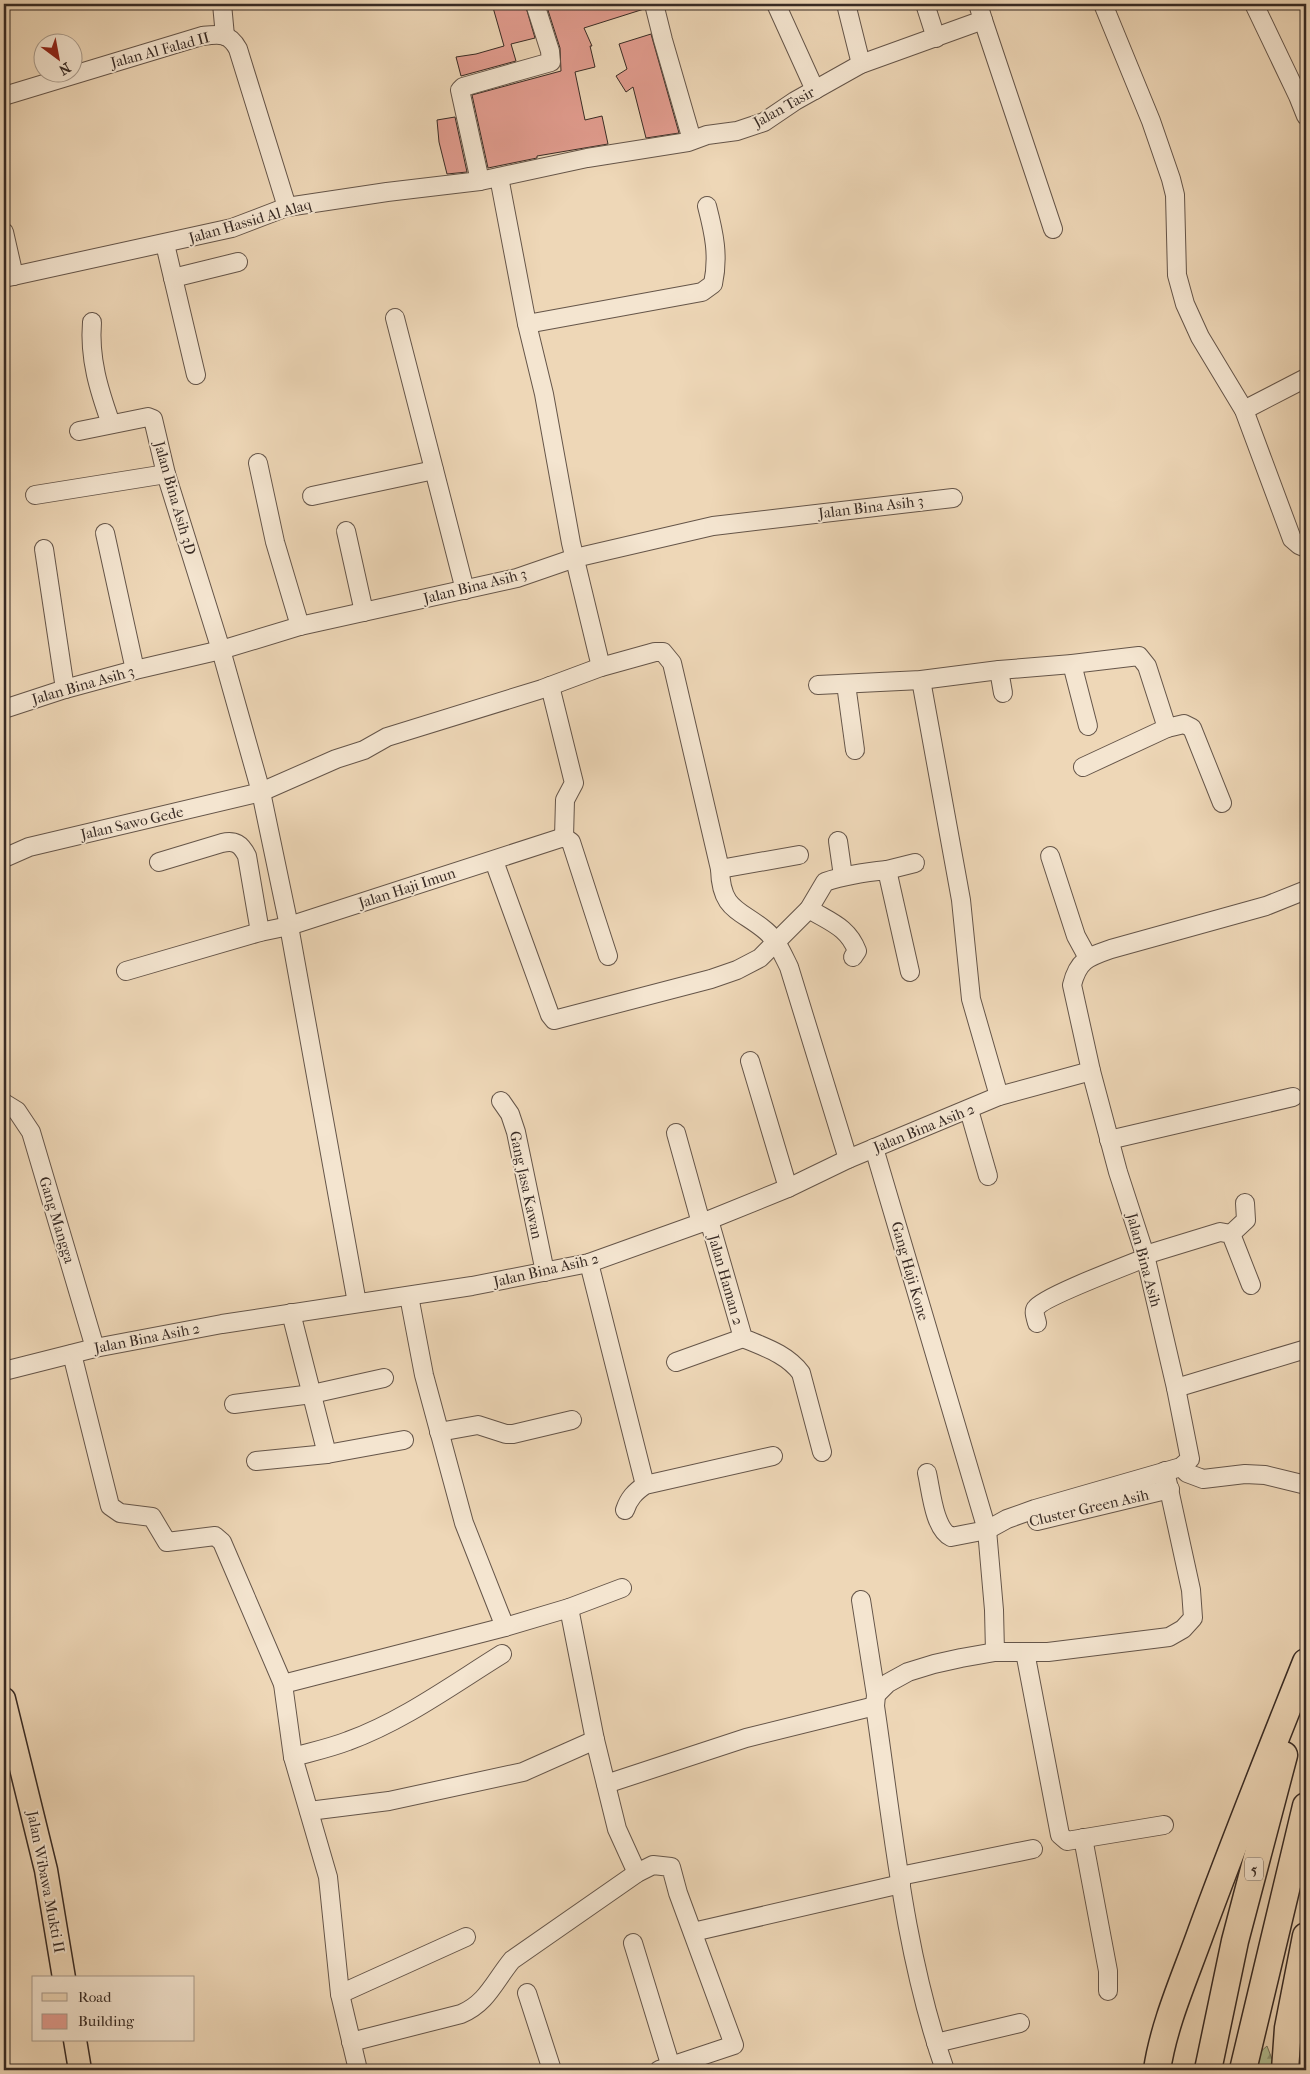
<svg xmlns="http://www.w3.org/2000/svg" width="1310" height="2074" font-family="'IM FELL French Canon',serif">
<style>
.forest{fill:url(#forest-firs);stroke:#74745c}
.building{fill:#e39d90;stroke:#372a24}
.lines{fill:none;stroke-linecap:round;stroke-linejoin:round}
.minor-casing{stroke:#655549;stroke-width:20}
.major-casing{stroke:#372a24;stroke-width:25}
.highway-casing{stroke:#372a24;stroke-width:29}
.minor{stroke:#f4e5d0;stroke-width:18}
.major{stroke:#eed7b7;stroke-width:22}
.highway{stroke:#eed7b7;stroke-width:26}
.labels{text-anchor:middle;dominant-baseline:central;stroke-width:4;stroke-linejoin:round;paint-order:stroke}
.shield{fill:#f4e5d0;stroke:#706258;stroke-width:1}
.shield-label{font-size:14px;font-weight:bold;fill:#372a24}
.street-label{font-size:15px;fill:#372a24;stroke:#f4e5d0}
</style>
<defs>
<pattern id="forest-firs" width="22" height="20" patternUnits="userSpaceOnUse" patternTransform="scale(1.25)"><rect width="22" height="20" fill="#b2bf93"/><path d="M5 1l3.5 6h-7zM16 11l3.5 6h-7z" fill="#929b78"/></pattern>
</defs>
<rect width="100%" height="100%" fill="#eed7b7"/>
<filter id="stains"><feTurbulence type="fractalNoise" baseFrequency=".004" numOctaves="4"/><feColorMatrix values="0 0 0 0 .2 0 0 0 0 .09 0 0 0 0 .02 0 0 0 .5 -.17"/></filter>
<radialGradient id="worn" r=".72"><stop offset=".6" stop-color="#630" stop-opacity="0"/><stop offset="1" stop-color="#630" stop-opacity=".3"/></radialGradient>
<polygon class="forest" points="1267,2046 1272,2059 1272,2070 1257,2070 1259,2053"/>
<g class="building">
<polygon points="492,4 525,4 535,38 511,44 516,61 461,76 456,57 476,54 504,46"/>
<polygon points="546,4 644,4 644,9 584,28 592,46 590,46 595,67 575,72 585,120 602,116 608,144 537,156 537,158 488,168 472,95 561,71 560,48"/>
<polygon points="651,34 679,133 646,138 633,87 626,92 616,76 627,69 619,44"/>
<polygon points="455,117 467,172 447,174 439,142 437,120"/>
</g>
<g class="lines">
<defs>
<g id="minor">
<polyline points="222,4 225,36"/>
<polyline points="654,4 663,40 692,140"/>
<polyline points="776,4 815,90"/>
<polyline points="846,4 861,64"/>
<polyline points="925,4 936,38"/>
<polyline points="1103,4 1151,121 1171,179 1175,195 1177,275 1185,304 1200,337 1244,410 1292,539 1299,545 1306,548"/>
<polyline points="1254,4 1298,96 1306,116"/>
<polyline points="983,20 1053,229"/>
<path d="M 4,96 L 202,36 C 219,34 229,32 238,49 L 287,207"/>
<polyline points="499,177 527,324 544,394 571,543 601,667"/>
<polyline points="480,181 460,90 463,87 551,62 550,51 535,4"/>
<polyline points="4,232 14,276"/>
<polyline points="165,244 196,375"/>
<polyline points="4,278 232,228 287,207 387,192 480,181 587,158 688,142 707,135 737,131 764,122 795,101 861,64 983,20 978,4"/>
<polyline points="173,278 238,262"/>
<polyline points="395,318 465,590"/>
<path d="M 92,322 C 89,359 99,390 111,424"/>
<path d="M 527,324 L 702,292 L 713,284 C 719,256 714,233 707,206"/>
<polyline points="1244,410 1306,378"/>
<polyline points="79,431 148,417 153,419 166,474 221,650 261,792 289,926 357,1303"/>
<polyline points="258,463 275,542 300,626"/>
<polyline points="35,495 166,474"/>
<polyline points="312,496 434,470"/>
<polyline points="346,531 364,612"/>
<polyline points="105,533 135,670"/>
<polyline points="44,549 65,689"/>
<polyline points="1072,664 1088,726"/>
<polyline points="999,670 1003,693"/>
<polyline points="921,680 961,900 971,999 999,1096"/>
<polyline points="846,684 855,750"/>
<polyline points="818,685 921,680 999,670 1072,664 1139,656 1147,666 1167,728 1184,724 1192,728 1222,803"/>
<polyline points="550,686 574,783 565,800 564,837"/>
<polyline points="4,709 65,689 135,670 221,650 300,626 517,578 575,558 713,526 953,498"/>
<polyline points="1083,767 1167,728"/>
<polyline points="838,841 843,876"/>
<polyline points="1050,856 1076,936 1088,958"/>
<path d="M 4,858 L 29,847 L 261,792 L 336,759 L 364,750 L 387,737 L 542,689 L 601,667 L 655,652 L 663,652 L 672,663 L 720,869 C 721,911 740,909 766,931 C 777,940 783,955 789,967 L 848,1159"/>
<path d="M 494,861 L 550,1015 L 554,1020 L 711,979 L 737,970 L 760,958 L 809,909 L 825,882 C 845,875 866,872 887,870 L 910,972"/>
<path d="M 159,862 L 222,843 C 235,840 241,844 247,856 L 260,932"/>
<polyline points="720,869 799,855"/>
<polyline points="887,870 915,863"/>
<path d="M 809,909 C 830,922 848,927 857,951 L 853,957"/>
<polyline points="126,971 260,932 289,926 564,837 571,842 608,956"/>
<polyline points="750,1061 788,1188"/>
<polyline points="501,1101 510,1114 516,1132 545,1272"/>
<polyline points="4,1103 17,1111 31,1132 95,1348"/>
<polyline points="969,1110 988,1176"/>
<polyline points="676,1133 701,1223"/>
<polyline points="1109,1140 1293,1097"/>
<polyline points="874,1148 987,1530 994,1610 995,1652"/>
<path d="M 709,1220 L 743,1338 C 764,1347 787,1354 801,1373 L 822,1452"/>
<polyline points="1231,1234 1246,1220 1245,1203"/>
<polyline points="1145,1255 1220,1232 1231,1234 1251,1285"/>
<polyline points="589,1263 645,1485"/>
<polyline points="409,1296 424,1375 464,1523 505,1627"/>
<polyline points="291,1313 327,1454"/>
<path d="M 1037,1323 C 1036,1318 1033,1312 1036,1308 C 1043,1297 1128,1265 1145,1258"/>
<polyline points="72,1354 110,1506 120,1513 152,1517 167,1542 215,1536 222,1542 283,1684 293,1757 328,1877 340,1994 358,2070"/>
<polyline points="676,1362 743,1338"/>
<polyline points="4,1371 95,1348 222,1324 472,1286 589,1263 709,1220 788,1188 848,1159 999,1096 1091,1071"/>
<polyline points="1176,1388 1306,1349"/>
<polyline points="234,1404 312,1394 384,1378"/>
<polyline points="439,1432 478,1425 506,1434 513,1434 572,1420"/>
<polyline points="256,1461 327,1454 404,1440"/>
<polyline points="1181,1467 1187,1473 1203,1479 1245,1474 1265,1475 1306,1485"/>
<path d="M 927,1473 C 931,1490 934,1529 951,1537 L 987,1530 L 1007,1519 L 1035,1509 L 1181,1467 L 1190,1459 L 1176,1388 L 1145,1255 L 1118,1172 L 1091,1071 L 1072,985 C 1078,960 1088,957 1111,949 L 1266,906 L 1306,890"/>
<path d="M 625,1510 C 629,1498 635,1492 645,1485 L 773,1456"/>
<polyline points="1037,1521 1170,1489"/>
<path d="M 861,1600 L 876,1695 L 875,1706 C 893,1828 904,1953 945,2070"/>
<polyline points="569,1608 595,1740 617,1829 637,1873"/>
<polyline points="1025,1652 1060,1835 1067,1841 1164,1825"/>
<polyline points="283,1684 505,1627 569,1608 622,1588"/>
<polyline points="876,1695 888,1683 908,1672 934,1664 961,1658 995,1652 1048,1652 1169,1637 1183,1629 1193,1618 1191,1590 1165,1471"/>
<path d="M 293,1757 C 311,1752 330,1748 348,1741 C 403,1721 452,1685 502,1654"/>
<polyline points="606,1784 746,1738 875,1706"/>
<polyline points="309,1811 389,1801 523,1772 595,1740"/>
<polyline points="1083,1838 1108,1971 1108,1991"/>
<polyline points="900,1876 1033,1849"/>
<polyline points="693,1932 901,1884"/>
<polyline points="633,1943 671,2067"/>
<polyline points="527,1993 552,2070"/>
<polyline points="340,1994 466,1937"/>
<path d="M 351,2042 L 461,2014 C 487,2003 494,1982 512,1960 L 637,1873 L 653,1865 L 671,1867 L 678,1893 L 734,2045 L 659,2070"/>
<polyline points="936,2043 1020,2023"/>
</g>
<g id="major">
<polyline points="4,1699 46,1870 64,1978"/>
<polyline points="75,2040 80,2070"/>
</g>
<g id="highway">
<path d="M 1157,2070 C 1164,2023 1185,1977 1201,1932 C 1234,1842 1270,1752 1306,1662"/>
<polyline points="1208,2070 1235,1941 1284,1755"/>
<polyline points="1243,2070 1306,1806"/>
<polyline points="1285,2070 1288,2028 1306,1936"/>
</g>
</defs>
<use href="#minor" class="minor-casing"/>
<use href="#major" class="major-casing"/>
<use href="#highway" class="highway-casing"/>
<use href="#minor" class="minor"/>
<use href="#major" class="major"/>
<use href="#highway" class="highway"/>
</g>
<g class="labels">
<rect class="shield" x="1245" y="1857.5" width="18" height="23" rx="4"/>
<g class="shield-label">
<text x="1254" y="1869">5</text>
</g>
<g class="street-label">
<text transform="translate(160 50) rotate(-15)">Jalan Al Falad II</text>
<text transform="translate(784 107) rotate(-29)">Jalan Tasir</text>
<text transform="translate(250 221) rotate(-16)">Jalan Hassid Al Alaq</text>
<text transform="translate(175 498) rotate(74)">Jalan Bina Asih 3D</text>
<text transform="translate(871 507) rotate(-7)">Jalan Bina Asih 3</text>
<text transform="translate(475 586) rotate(-14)">Jalan Bina Asih 3</text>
<text transform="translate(83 685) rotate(-16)">Jalan Bina Asih 3</text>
<text transform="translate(132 823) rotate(-13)">Jalan Sawo Gede</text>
<text transform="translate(407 888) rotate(-18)">Jalan Haji Imun</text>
<text transform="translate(924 1128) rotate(-22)">Jalan Bina Asih 2</text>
<text transform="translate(526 1185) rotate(78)">Gang Jasa Kawan</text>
<text transform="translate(57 1220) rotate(73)">Gang Mangga</text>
<text transform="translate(1144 1260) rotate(75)">Jalan Bina Asih</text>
<text transform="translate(546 1270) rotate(-13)">Jalan Bina Asih 2</text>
<text transform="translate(910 1271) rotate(74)">Gang Haji Kone</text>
<text transform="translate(726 1280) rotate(74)">Jalan Haman 2</text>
<text transform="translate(147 1338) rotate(-11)">Jalan Bina Asih 2</text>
<text transform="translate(1089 1508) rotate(-13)">Cluster Green Asih</text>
<text transform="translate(46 1882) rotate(79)">Jalan Wibawa Mukti II</text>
</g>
</g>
<rect width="1310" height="2074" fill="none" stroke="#eed7b7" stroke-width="20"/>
<rect x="5" y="5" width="1300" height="2064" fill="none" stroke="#372a24" stroke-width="2.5"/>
<rect x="10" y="10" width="1290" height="2054" fill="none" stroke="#372a24"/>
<rect x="32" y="1976" width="162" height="65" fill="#f4e5d0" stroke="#a89a8b"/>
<rect x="42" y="1993" width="25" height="8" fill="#eed7b7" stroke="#a89a8b"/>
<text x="78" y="2002" font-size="15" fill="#372a24">Road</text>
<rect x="42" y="2014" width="25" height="15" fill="#e39d90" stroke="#a89a8b"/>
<text x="78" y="2026" font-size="15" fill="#372a24">Building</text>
<g transform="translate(58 58) rotate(148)"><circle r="24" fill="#f4e5d0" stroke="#a89a8b"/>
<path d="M0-4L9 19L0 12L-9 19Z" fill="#8f2418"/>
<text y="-8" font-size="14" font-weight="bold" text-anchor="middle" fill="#372a24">N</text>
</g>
<rect width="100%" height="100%" filter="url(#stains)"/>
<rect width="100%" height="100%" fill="url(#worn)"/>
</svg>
